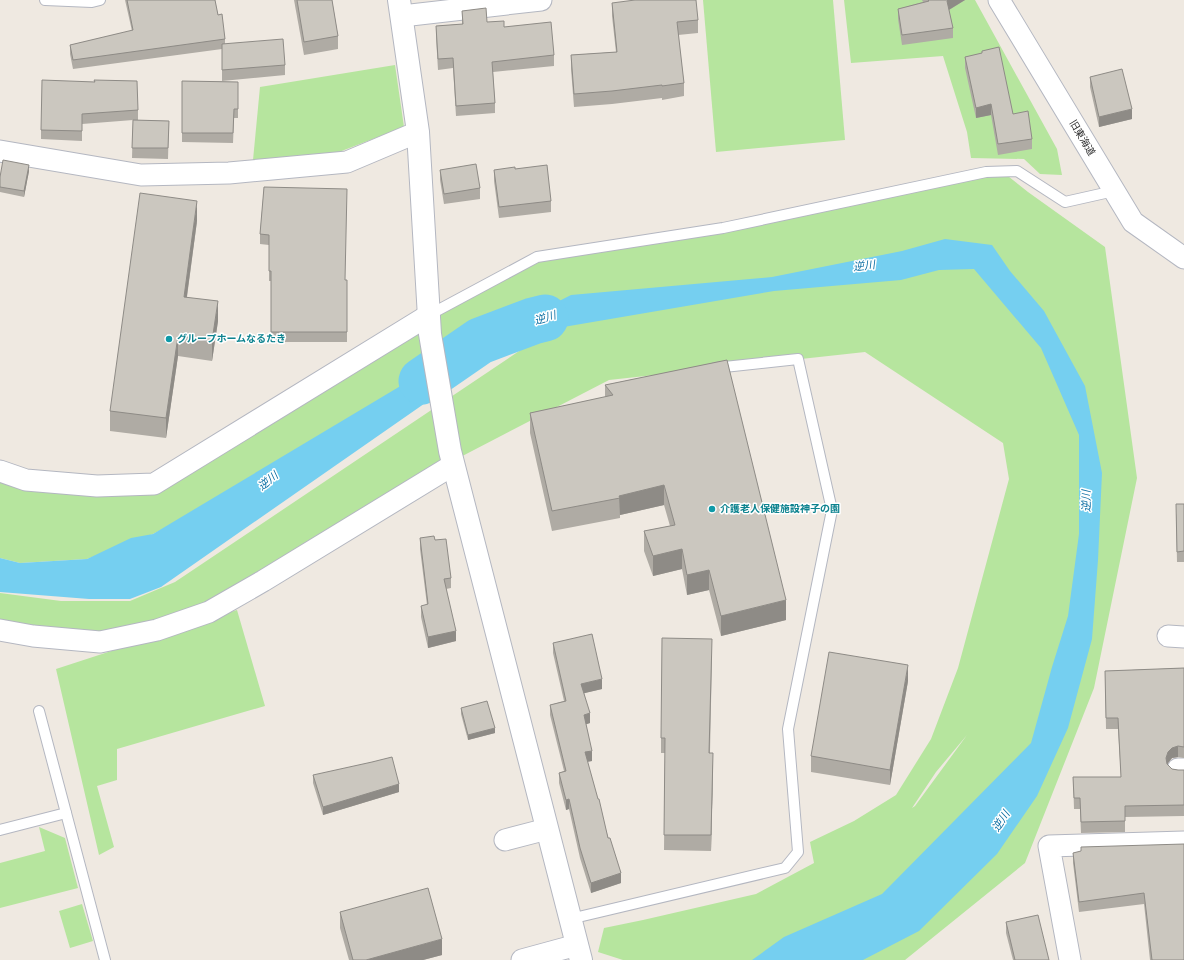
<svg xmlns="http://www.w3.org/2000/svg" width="1184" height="960" font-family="'Varela Round','Noto Sans JP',sans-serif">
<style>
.green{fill:#b6e59e;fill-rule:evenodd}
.water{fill:#75cff0}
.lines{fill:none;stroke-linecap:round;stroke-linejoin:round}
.river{stroke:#75cff0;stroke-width:47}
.service-casing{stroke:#b4b7c1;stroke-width:12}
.minor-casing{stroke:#b4b7c1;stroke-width:23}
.tertiary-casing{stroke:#b4b7c1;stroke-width:24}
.service{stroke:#fff;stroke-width:10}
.minor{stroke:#fff;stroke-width:21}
.tertiary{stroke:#fff;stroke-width:22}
.wall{fill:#afaba4}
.shaded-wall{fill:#8e8b86}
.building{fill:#cbc7bf;stroke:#8e8b86}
.culture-dot{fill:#0f9aa8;stroke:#fff;stroke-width:1.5}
.labels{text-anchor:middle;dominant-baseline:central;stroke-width:3;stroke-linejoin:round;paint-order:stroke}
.street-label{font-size:10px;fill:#2e2e2e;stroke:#fff}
.culture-label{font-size:10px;font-weight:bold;fill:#0d838f;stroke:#fff;text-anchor:start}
.water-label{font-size:11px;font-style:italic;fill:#0d6fa3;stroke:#fff}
</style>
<rect width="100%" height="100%" fill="#efe9e1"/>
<g class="green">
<polygon points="703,0 833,0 845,140 716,152"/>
<polygon points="844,0 975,0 1057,149 1062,175 1040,174 1024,159 971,158 967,132 943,56 851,63"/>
<polygon points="395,65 404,127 339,152 253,160 260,87"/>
<path d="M 999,169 L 1028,192 L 1105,247 L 1137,478 L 1094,688 L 1025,863 L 905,960 L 623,960 L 598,952 L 604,928 L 643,920 L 756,894 L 814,863 L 810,842 L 854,821 L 896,795 L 931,739 L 958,668 L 1009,479 L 1003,443 L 865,352 L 609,380 L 447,464 L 210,607 L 98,638 L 0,625 L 0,593 L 61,601 L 130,601 L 175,582 L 546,333 L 561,330 L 540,331 L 153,534 L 87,559 L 20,563 L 0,558 L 0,479 L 153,490 L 445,309 L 537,257 L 723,228 ZM 967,735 L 915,806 L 912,808 L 936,772 Z"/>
<polygon points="237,610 265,706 117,749 117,780 97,786 114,847 99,855 56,669"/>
<polygon points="39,827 65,838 78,888 0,908 0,863 45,851"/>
<polygon points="82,904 93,941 70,948 59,911"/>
</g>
<polygon class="water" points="945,239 992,245 1010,271 1044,311 1085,386 1102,473 1098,560 1092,639 1068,728 1037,796 997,854 919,931 863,960 752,960 784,937 882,894 1031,743 1052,667 1068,616 1079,534 1079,435 1041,348 974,269 939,270 901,280 774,291 540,331 454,383 161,587 130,599 89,599 0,592 0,558 20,563 87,559 131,538 153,534 449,357 571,295 772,277 902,251"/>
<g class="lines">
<polyline class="river" points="422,381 480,341 533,321 545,318"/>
<defs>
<g id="service">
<polyline points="45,0 92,2 100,0"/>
<polyline points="429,315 537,257 723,228 986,172 1017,171 1065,202 1114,191"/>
<polyline points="39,711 105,960"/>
<polyline points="0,830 66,813"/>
<polyline points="570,919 785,868 798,852 788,729 832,510 798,359 715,368"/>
</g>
<g id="minor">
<polyline points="999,0 1133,222 1184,258"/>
<polyline points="402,16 541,0"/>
<polyline points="0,151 141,175 229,173 347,162 418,132"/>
<polyline points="0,471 26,480 97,486 154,484 429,315"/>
<polyline points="0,630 33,636 100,642 157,630 209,612 263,581 453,465"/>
<polyline points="1168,636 1184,637"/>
<polyline points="1178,769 1184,769"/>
<polyline points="505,840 547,829"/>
<polyline points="522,960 577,945"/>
<polyline points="1070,960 1049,846 1184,842"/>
</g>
<polyline id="tertiary" points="399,0 418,132 430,334 450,451 581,960"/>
</defs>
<use href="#service" class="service-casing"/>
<use href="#minor" class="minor-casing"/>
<use href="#tertiary" class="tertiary-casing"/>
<use href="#service" class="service"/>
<use href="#minor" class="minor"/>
<use href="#tertiary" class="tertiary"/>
</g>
<g class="wall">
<polygon points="125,0 215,0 218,15 225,39 225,44 285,65 285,75 222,81 222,49 73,69 70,54 70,45 132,31"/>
<polygon points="294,0 332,0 338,36 338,49 304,55"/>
<polygon points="922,0 965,0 949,10 953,28 953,38 902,45 898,19 898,9 923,2"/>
<polygon points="612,3 698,20 698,33 678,35 684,83 684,96 662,100 662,98 612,104 574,107 571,69 571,55 616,52 612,16"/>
<polygon points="462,11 487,22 504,27 554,55 554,66 493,72 495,103 495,113 456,116 453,68 438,70 436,37 436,26 462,24"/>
<polygon points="982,51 1013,114 1032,139 1032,149 998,155 991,115 976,118 965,68 965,57 982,53"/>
<polygon points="1090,77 1132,119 1099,127 1090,87"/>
<polygon points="94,80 138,110 138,120 134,120 169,121 168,159 132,158 133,120 82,124 82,141 41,139 41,130 94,82"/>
<polygon points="182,81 238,82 238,118 234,118 233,143 182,142"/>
<polygon points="515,169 551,201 551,212 499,218 494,181 494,170"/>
<polygon points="440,170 480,188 480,199 444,204 440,180"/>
<polygon points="29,171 24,197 0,192 0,177"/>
<polygon points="264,187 345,280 347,280 347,342 271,342 271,281 269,281 269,245 260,244 260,234"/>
<polygon points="197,221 187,297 218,321 212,361 178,356 166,438 110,431 110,411"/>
<polygon points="727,360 786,620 721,636 709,590 687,595 682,569 653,576 644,551 644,531 670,526 664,505 620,515 620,518 552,531 530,433 530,413 605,397 605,385"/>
<polygon points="1184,504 1184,562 1177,562 1176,515"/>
<polygon points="420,538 435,540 451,578 451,588 446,589 456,641 428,648 421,617 421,606 427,605 420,549"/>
<polygon points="553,643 602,689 584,693 590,723 586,724 592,761 587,762 621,883 591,893 580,858 569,809 566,810 559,783 559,773 564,771 550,715 550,705 564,701 553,653"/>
<polygon points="712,655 710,753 713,768 711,851 664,850 665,753 661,753 661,738"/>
<polygon points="1184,668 1184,758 1178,757 1172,758 1168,763 1167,764 1172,769 1178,770 1184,770 1184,816 1125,817 1125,832 1081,833 1080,809 1074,809 1073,777 1121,777 1118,729 1106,729 1105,671"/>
<polygon points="908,681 890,785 811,772 811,756"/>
<polygon points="461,708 495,733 468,740 461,714"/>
<polygon points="313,775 399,792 323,815 313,783"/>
<polygon points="1184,844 1184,960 1150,960 1144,904 1079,912 1073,863 1073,853"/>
<polygon points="340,912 442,955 423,960 349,960 340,928"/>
<polygon points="1006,922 1049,960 1013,960 1006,933"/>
</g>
<g class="shaded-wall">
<polygon points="948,0 965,0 947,11 947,1"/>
<polygon points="991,104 991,115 976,118 976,108"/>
<polygon points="1132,109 1132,119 1099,127 1099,117"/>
<polygon points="29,165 29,171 24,197 24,191"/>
<polygon points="197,201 197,221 184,317 184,297"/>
<polygon points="218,301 218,321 212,361 212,341"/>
<polygon points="178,336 178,356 166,438 166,418"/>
<polygon points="664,485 664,505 620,515 619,496"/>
<polygon points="682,549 682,569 653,576 653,556"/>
<polygon points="709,570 709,590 687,595 687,575"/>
<polygon points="786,600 786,620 721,636 721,616"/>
<polygon points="456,631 456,641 428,648 428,637"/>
<polygon points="908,665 908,681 890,785 890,770"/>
<polygon points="602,679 602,689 581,694 581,684"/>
<polygon points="590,713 590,723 584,725 584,715"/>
<polygon points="495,728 495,733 468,740 468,735"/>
<polygon points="1178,746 1178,757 1172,758 1168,763 1166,769 1166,758 1168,752 1172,748"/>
<polygon points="592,751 592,761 585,762 585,752"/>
<polygon points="713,753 713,768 711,851 711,835"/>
<polygon points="399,784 399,792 323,815 323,807"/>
<polygon points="569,799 569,809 566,810 566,800"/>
<polygon points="621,873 621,883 591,893 591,883"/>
<polygon points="442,939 442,955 423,960 366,960"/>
</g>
<g class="building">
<polygon points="127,0 215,0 218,15 222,14 225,39 73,60 70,45 133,30"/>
<polygon points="297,0 332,0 338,36 304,42"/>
<polygon points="635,0 696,0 698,20 677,22 684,83 662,86 662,85 612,91 574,94 571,55 617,52 612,3"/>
<polygon points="928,0 948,0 947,1 953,28 902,35 898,9 929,1"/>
<polygon points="486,8 487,22 504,21 504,27 551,22 554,55 492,62 495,103 456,106 453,58 438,59 436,26 463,24 462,11"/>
<polygon points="283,39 285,65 222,70 222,44"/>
<polygon points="999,47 1013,114 1028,111 1032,139 998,144 991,104 976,108 965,57 982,53 982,51"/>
<polygon points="1122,69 1132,109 1099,117 1090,77"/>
<polygon points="42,80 95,82 94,80 137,81 138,110 82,114 82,131 41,130"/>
<polygon points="182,81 238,82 238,109 234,109 233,133 182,133"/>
<polygon points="133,120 169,121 168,148 132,148"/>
<polygon points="3,160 29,165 24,191 0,187 0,177"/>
<polygon points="476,164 480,188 444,194 440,170"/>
<polygon points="547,165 551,201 499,207 494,170 515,167 515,169"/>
<polygon points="264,187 347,189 345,280 347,280 347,332 271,332 271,271 269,271 269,235 260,234"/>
<polygon points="140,193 197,201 184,297 218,301 212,341 178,336 166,418 110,411"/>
<polygon points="727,360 786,600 721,616 709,570 687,575 682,549 653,556 644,531 675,525 664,485 619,496 620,498 552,511 530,413 613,395 605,385"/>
<polygon points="1176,504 1184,504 1184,551 1177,552"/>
<polygon points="434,536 435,540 446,539 451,578 444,579 456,631 428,637 421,606 428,604 420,538"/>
<polygon points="592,634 602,679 581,684 590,713 584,715 592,751 585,752 598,799 599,799 608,838 610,838 621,873 591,883 580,848 569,799 566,800 559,773 566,771 550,705 566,701 553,643"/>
<polygon points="662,638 712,639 709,753 713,753 711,835 664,835 665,738 661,738"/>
<polygon points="829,652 908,665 890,770 811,756"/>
<polygon points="1184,668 1184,747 1178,746 1172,748 1168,752 1166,758 1167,764 1172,769 1178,770 1184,770 1184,805 1125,806 1125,821 1081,822 1080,798 1074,798 1073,777 1121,777 1118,718 1106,718 1105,671"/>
<polygon points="487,701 495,728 468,735 461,708"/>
<polygon points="392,757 399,784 323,807 313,775 372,762"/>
<polygon points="1184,844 1184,960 1152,960 1144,893 1079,902 1073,853 1081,851 1081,847"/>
<polygon points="428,888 442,939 366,960 353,960 340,912"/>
<polygon points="1038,915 1049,960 1015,960 1006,922"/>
</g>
<g class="culture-dot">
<circle cx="169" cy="339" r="4"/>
<circle cx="712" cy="509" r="4"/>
</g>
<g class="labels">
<g class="street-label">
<text transform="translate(1082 138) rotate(59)">旧東海道</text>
</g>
<g class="culture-label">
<text x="177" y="339">グループホームなるたき</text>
<text x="720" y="509">介護老人保健施設神子の園</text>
</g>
<g class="water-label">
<text transform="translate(864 266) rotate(-7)">逆川</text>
<text transform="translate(545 318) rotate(-16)">逆川</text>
<text transform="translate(268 481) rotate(-39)">逆川</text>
<text transform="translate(1086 501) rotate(-90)">逆川</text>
<text transform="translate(1001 821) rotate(-57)">逆川</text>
</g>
</g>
</svg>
